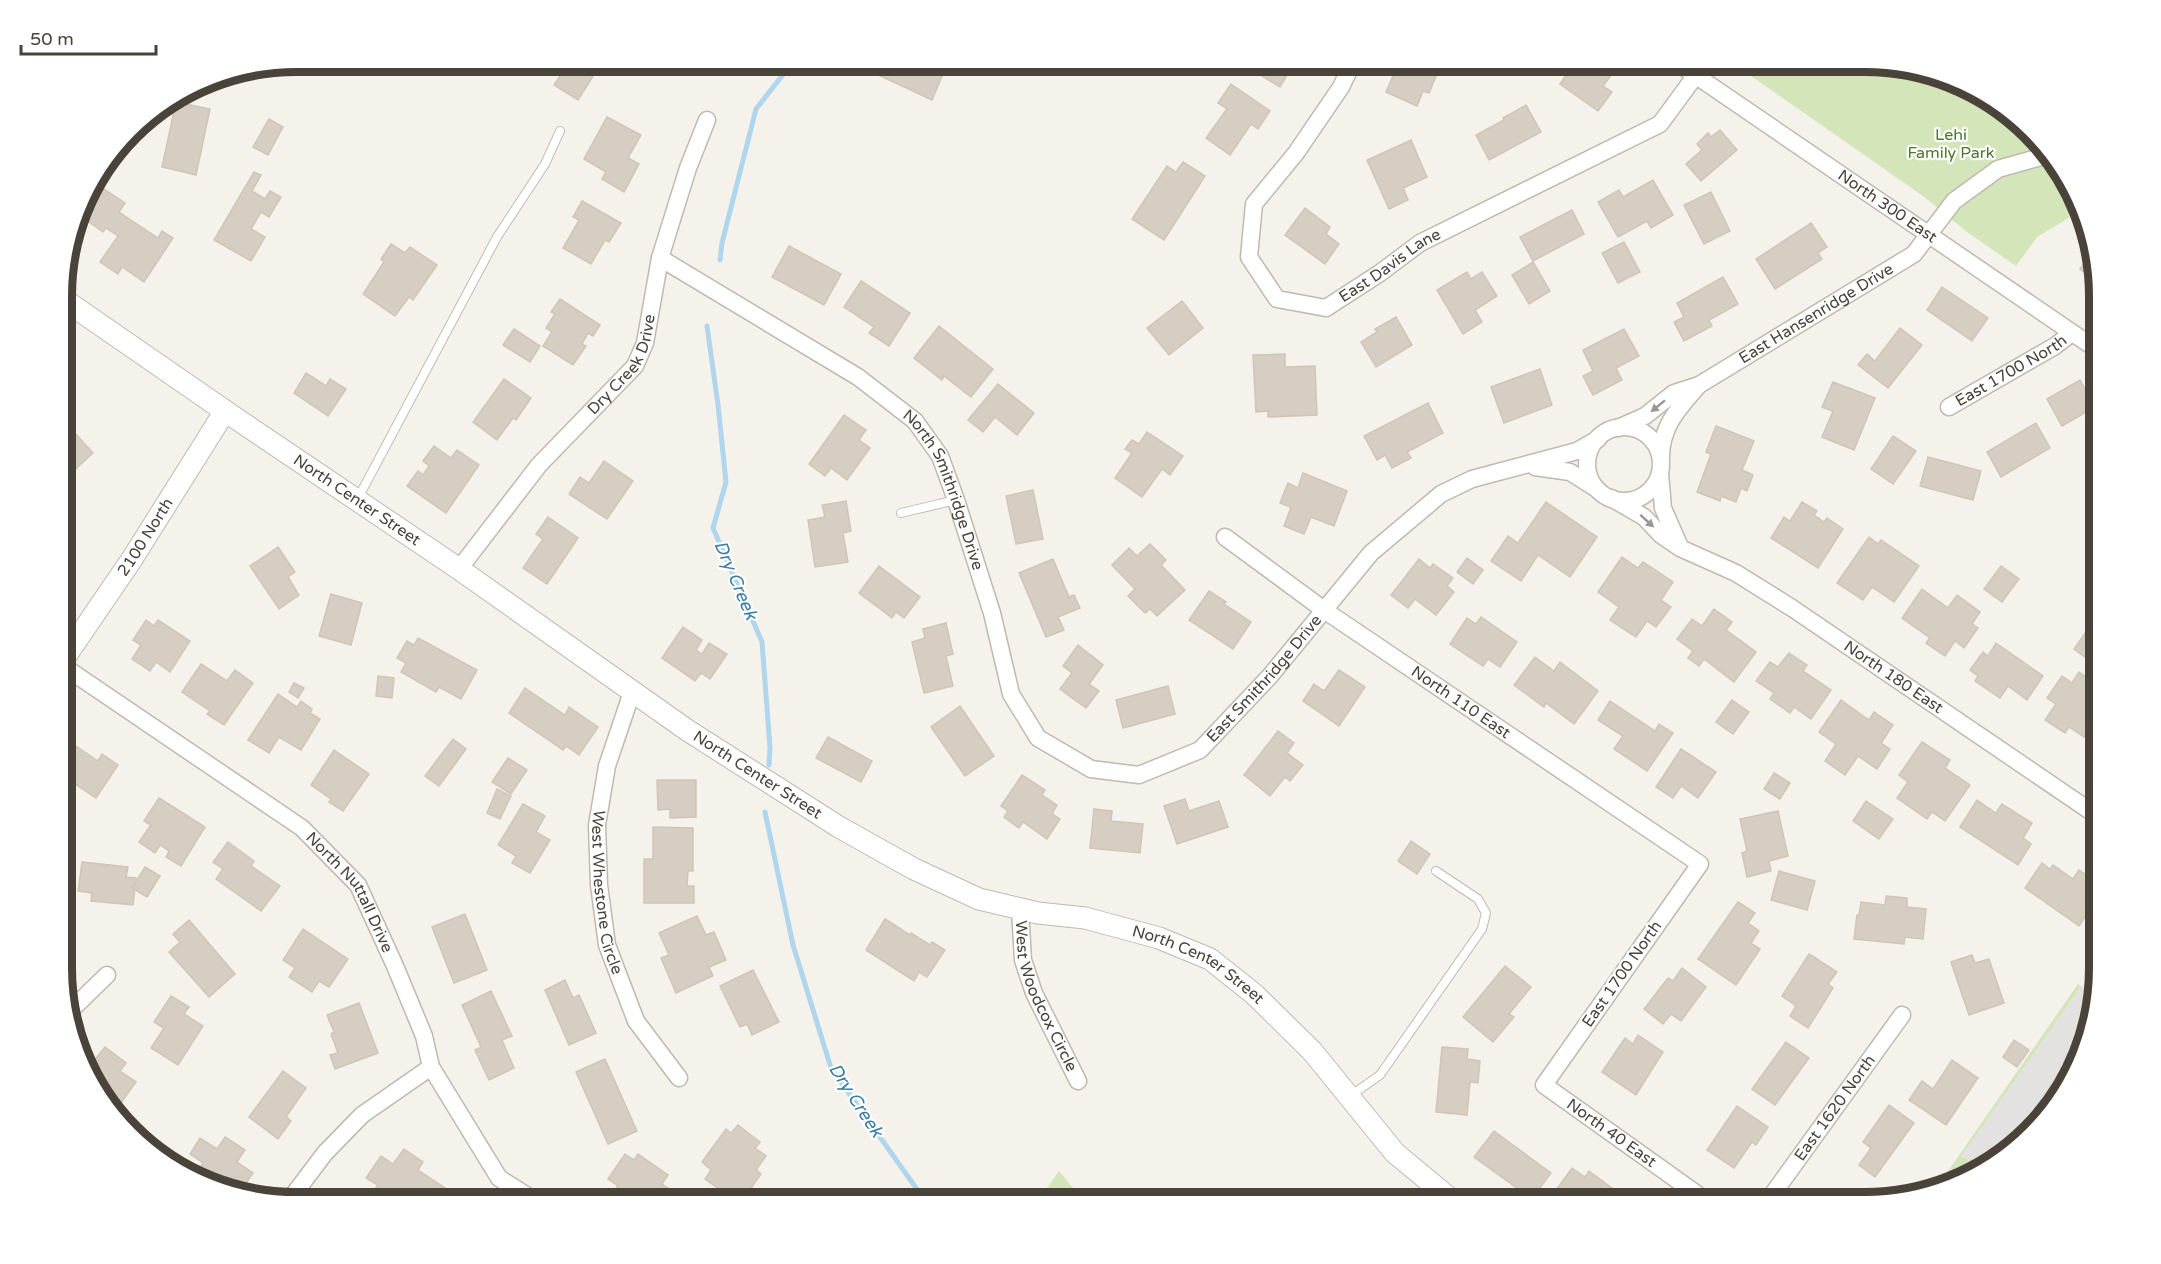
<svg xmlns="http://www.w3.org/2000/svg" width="2161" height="1264" font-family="'Varela Round',sans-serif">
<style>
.green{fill:#d3e5b9}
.parking{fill:#e4e2e0}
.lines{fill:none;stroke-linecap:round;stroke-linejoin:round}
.stream{stroke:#afd6ec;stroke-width:5}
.building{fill:#d6cdc3;stroke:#d0c5b6;stroke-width:1.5}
.service-casing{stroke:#c0b9af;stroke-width:10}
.minor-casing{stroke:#c0b9af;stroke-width:19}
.tertiary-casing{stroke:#c0b9af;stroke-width:23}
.service{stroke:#fff;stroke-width:8}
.minor{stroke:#fff;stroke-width:16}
.tertiary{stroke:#fff;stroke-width:21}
.oneway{fill:#9b9893}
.labels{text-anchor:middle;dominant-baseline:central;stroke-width:4.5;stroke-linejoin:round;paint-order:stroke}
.park-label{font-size:16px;fill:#4f7731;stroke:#fff}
.street-label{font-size:16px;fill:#49433a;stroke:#fff}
.water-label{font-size:18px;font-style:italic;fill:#397da5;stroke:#fff}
.rim{fill:none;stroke:#49433a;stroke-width:8}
</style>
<rect width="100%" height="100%" fill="#f5f2ec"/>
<g class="green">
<polygon points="1731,62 1865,62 1926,70 1983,93 2060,166 2082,210 2037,237 2016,266 1967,232 1923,196"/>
<polygon points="2078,984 2095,996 2081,987 1962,1156 1981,1171 1939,1184"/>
<polygon points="1059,1171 1085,1202 1037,1202"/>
</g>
<polygon class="parking" points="2081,987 2095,996 2068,1086 2031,1134 1981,1171 1961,1156"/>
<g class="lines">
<g class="stream">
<polyline points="720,260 722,243 756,109 793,62"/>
<polyline points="707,326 718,405 726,482 713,528 762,642 770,748 769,765"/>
<polyline points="765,812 793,945 831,1068 926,1202"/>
</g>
</g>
<g class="building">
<polygon points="569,62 591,62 599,67 578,100 554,85"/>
<polygon points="864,62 916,62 943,74 932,100 861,67"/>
<polygon points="1257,62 1295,62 1280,87 1252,70"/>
<polygon points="1399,62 1442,62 1429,93 1423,91 1417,106 1386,92"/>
<polygon points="1575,62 1603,62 1615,70 1603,86 1612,92 1598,111 1560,84"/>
<polygon points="1231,84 1270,111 1258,129 1251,124 1230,155 1206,138 1227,109 1218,103"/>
<polygon points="176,102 210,109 196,175 162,167"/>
<polygon points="1526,105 1541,132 1489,160 1476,135 1504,120 1503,118"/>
<polygon points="607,117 641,135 628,158 639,164 624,192 602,179 606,172 584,159"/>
<polygon points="269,119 283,127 268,155 253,147"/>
<polygon points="1720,130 1737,150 1701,181 1686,164 1702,150 1697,144 1708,133 1711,137"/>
<polygon points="1411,140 1427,177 1403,188 1408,200 1389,209 1367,160"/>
<polygon points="1183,162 1205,176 1164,240 1132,219 1167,166 1176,172"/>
<polygon points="254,172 261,175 252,191 265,199 270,191 281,197 269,217 261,212 251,229 265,237 251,261 214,240"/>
<polygon points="1653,180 1673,215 1651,228 1647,221 1618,237 1598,202 1619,190 1623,197"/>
<polygon points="95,183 125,203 119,212 158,238 162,231 173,238 144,282 122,267 118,274 100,262 118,236 106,228 103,232 79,215 84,199"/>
<polygon points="1711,192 1730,231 1704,244 1684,205"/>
<polygon points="582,201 621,223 609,242 605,240 591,264 563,248 579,220 573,217"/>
<polygon points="1305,208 1330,227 1326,234 1339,244 1325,264 1285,235"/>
<polygon points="1572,210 1584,234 1533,261 1520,237"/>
<polygon points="1811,223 1827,247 1818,253 1822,259 1775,289 1756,259"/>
<polygon points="1624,242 1640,272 1618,283 1602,253"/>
<polygon points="391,244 405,253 410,247 437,265 413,300 409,297 395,316 363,294 384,262 381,259"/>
<polygon points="789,246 841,274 824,305 772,277"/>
<polygon points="2093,251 2099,280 2099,282 2080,269"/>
<polygon points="1533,262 1550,291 1529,304 1512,275"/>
<polygon points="1467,272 1471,279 1482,272 1497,296 1475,310 1482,322 1463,334 1437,290"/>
<polygon points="1723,277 1738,304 1709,320 1712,326 1684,341 1674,322 1684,317 1677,303"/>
<polygon points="861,281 910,313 889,346 869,333 874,327 844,307"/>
<polygon points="1942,287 1988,318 1972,341 1927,310"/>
<polygon points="560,299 600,325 593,336 588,333 582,344 586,346 573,365 543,346 552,332 546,328 555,314 551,312"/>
<polygon points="1182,301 1203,328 1169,355 1147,328"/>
<polygon points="1396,317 1412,345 1376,367 1361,342 1377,332 1375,329"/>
<polygon points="939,326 993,369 971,397 944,376 942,380 914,358"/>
<polygon points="1900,328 1922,345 1888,388 1858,365 1867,354 1875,361"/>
<polygon points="514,329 540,346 530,362 503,345"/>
<polygon points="1624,329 1639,356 1616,368 1622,380 1593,395 1583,376 1593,371 1583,350"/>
<polygon points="1285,354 1285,367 1315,366 1317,415 1268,417 1268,411 1256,412 1253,355"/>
<polygon points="1540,369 1552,405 1504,423 1491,387"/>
<polygon points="306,373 326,386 330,379 346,389 328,416 294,393"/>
<polygon points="504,379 531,398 516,420 513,418 497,440 473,422"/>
<polygon points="2080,380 2095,407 2062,426 2047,399"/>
<polygon points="1833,382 1875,398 1854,450 1822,437 1833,411 1822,407"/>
<polygon points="998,384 1034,413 1017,435 995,417 983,432 968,420"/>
<polygon points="1428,403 1443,433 1407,452 1411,458 1392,468 1385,455 1377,460 1364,436"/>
<polygon points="844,415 866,430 859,440 870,448 847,480 831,468 825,476 809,464"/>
<polygon points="63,420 93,453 69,475 63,469"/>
<polygon points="2036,423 2050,448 2001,477 1987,452"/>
<polygon points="1716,426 1754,441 1742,470 1753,475 1747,491 1741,488 1736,502 1721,496 1720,501 1697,492 1711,454 1706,452"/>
<polygon points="1147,432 1183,456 1170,475 1162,469 1142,497 1115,478 1132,453 1125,449 1132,440 1139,444"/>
<polygon points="1893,436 1916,451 1893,484 1871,469"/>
<polygon points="434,446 451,458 457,450 479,465 446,513 407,486 418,471 423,475 429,466 423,461"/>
<polygon points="1928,457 1981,471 1973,500 1920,486"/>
<polygon points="604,461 633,481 607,519 569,494 580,477 589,483"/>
<polygon points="1303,473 1347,491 1334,526 1311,517 1304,534 1284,526 1291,507 1280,503 1288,483 1298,488"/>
<polygon points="1033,490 1043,539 1016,544 1006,496"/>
<polygon points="846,501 851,531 843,533 848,562 815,567 808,520 825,517 822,505"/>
<polygon points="1546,502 1597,537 1570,577 1538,555 1521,581 1491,561 1508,536 1518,543"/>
<polygon points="1802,502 1817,511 1814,515 1824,522 1827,518 1843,529 1818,568 1771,538 1784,517 1790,521"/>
<polygon points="548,517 578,538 547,584 523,568 543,539 536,534"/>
<polygon points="1869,537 1878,544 1881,540 1919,566 1894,602 1872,587 1863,600 1837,583"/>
<polygon points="1150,544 1166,560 1161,565 1185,590 1157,616 1150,609 1145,613 1128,596 1135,589 1112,565 1129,548 1137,556"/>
<polygon points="278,547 295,572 288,577 299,595 279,609 250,566"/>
<polygon points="1622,557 1638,568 1643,562 1673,582 1661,600 1671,607 1656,627 1647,621 1636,637 1610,620 1619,607 1598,592"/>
<polygon points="1467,558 1483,570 1473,584 1457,572"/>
<polygon points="1053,559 1069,597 1074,595 1080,608 1058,617 1064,630 1046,637 1019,573"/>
<polygon points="1419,559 1430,568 1433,564 1453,578 1447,586 1454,592 1436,615 1415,599 1408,608 1391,595"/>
<polygon points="879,566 920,597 904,618 896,612 892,618 859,593"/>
<polygon points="2001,566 2019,579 2002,602 1984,589"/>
<polygon points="1922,589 1948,608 1957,595 1980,612 1972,624 1978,628 1964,648 1955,641 1945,656 1926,643 1930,638 1902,618"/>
<polygon points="1209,591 1226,602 1224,604 1251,622 1233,649 1189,620"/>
<polygon points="331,594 362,603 351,645 319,636"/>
<polygon points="1714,609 1732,622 1726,630 1756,652 1734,682 1704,659 1699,666 1688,658 1693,651 1677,639 1692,619 1702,626"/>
<polygon points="1481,617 1517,642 1500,667 1488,659 1483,666 1450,644 1467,618 1476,624"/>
<polygon points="146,620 154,626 158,620 190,641 170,672 156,662 150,671 132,659 141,645 133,640"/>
<polygon points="2094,620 2099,624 2099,650 2097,649 2089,660 2074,649"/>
<polygon points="946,623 953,654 946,656 953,686 924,693 912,642 925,638 923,629"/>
<polygon points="683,627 702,640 696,650 702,654 709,643 727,654 710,679 701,673 695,681 662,658"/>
<polygon points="418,638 477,670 461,699 439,687 436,692 401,672 406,663 397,658 407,641 414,645"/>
<polygon points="1996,643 2043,676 2027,700 2008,686 2000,698 1975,681 1978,676 1970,670 1983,652 1988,656"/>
<polygon points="1078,645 1103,665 1089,684 1099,691 1086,708 1060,689 1072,673 1063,666"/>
<polygon points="1789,653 1807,665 1803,671 1831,690 1811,719 1794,707 1790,713 1770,699 1774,693 1756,681 1770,662 1778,667"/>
<polygon points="1535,657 1554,671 1560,662 1598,691 1574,724 1546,703 1544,707 1514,685"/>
<polygon points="201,664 227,681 235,670 253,683 224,725 207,714 210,711 182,692"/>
<polygon points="1339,670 1365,687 1339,726 1303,701 1314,684 1324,691"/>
<polygon points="2079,672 2099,686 2099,694 2094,701 2099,704 2099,741 2096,745 2069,727 2065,733 2045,720 2056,704 2047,698 2062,676 2072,683"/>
<polygon points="378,676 394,678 392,698 376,696"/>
<polygon points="294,683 304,688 298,698 289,692"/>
<polygon points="1168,686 1175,714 1123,728 1116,700"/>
<polygon points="525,688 565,715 569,707 598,727 579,755 566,746 563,750 509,713"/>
<polygon points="278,694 297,707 301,701 312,709 310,713 320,719 301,750 279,737 269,753 248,740"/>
<polygon points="1732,700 1749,712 1733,734 1716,722"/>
<polygon points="1841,700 1869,720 1874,712 1893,725 1881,743 1890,749 1877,769 1858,756 1845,775 1825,761 1836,744 1819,732"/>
<polygon points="1610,701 1655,731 1659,724 1673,733 1647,771 1614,749 1623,736 1598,720"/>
<polygon points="960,706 994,756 965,776 931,727"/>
<polygon points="1278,731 1294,743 1287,753 1303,765 1290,781 1285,777 1270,796 1244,775"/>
<polygon points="828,737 872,761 861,782 816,758"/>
<polygon points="453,739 466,749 439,786 425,776"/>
<polygon points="1922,742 1950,760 1945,768 1970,785 1945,821 1932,812 1927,819 1897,798 1908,782 1899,775"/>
<polygon points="73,744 98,761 102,754 118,765 96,798 63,776 63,759"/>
<polygon points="1681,749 1716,772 1698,798 1681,786 1673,798 1656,787"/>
<polygon points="334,750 369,774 343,811 329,802 331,799 311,785"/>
<polygon points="508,758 527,770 511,794 492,782"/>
<polygon points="1774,773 1790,783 1780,799 1764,789"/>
<polygon points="1022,775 1045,790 1042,795 1057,805 1052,814 1060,819 1047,839 1023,822 1019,828 1004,817 1008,811 1001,806"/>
<polygon points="657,780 696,780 696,817 670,818 670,809 658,810"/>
<polygon points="497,789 511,796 500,819 487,813"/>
<polygon points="159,798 205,827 181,866 166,857 169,851 160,845 155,853 139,842 151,825 144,821"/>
<polygon points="1185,799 1189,811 1219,801 1228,827 1177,844 1164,806"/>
<polygon points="1977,800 1996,813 2002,804 2032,823 2023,838 2031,844 2018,865 1960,827"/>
<polygon points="1866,801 1893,819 1879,839 1853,821"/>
<polygon points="523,804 545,816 536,832 550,840 530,873 512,863 516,856 498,845"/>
<polygon points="1094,809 1112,811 1111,821 1143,824 1140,853 1090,848"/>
<polygon points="1778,811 1788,856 1769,861 1771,871 1747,877 1742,853 1747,851 1740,819"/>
<polygon points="653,827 693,828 693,871 688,871 687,886 694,886 694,903 644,903 644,859 653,859"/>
<polygon points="1411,841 1430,854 1417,874 1398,861"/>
<polygon points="228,842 254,861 251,866 280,886 261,911 216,879 223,869 213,862"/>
<polygon points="82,862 128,867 126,877 136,878 133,905 91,901 92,893 78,891"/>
<polygon points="2042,863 2050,869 2053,865 2073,879 2079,870 2097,882 2085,899 2093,905 2079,926 2025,888"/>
<polygon points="145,867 160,876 147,897 132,888"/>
<polygon points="1779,871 1815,881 1807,910 1771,900"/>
<polygon points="1886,896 1907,898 1907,907 1926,909 1923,939 1905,937 1904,944 1854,939 1857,915 1859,915 1861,902 1885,905"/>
<polygon points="1738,902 1755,913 1748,923 1759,931 1751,943 1760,949 1736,985 1698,959"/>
<polygon points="465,914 487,970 454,983 432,927"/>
<polygon points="697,916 706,935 714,932 726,960 709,967 713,976 676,993 661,958 669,955 659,933"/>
<polygon points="885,919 910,935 911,933 930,945 932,942 945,950 927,977 919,972 914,981 866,950"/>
<polygon points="189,920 235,974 209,997 169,952 180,942 173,934"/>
<polygon points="303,929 348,959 329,987 319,981 312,992 289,977 295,968 283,960"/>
<polygon points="1809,954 1837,972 1828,984 1833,988 1808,1028 1790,1016 1796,1006 1782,996"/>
<polygon points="1972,955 1975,963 1989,959 2004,1003 1969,1015 1951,962"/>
<polygon points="1505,966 1531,987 1509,1014 1514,1017 1493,1042 1463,1017"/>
<polygon points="1682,968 1706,987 1681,1021 1671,1014 1663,1024 1644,1009 1668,978 1673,981"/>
<polygon points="753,970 779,1022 752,1035 747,1024 740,1027 720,986"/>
<polygon points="565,980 573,998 579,995 596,1033 569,1045 545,990"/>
<polygon points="491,991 512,1036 502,1040 514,1068 489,1080 475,1050 481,1047 462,1005"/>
<polygon points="171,996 189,1007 184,1014 203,1026 178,1065 151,1048 164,1028 154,1022"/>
<polygon points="359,1003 378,1053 335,1069 330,1055 338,1053 331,1034 334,1032 327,1015"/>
<polygon points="1638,1035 1663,1052 1636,1095 1602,1072 1625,1038 1633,1044"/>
<polygon points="2014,1040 2029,1050 2017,1067 2003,1057"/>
<polygon points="1786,1042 1809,1058 1775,1105 1752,1089"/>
<polygon points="105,1047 126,1063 120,1071 136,1082 115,1111 101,1098 96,1086 98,1084 94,1081 89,1067"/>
<polygon points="1442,1047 1468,1049 1467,1059 1480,1061 1478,1083 1470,1082 1467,1115 1436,1112"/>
<polygon points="605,1059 637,1131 608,1144 576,1072"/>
<polygon points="1952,1060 1978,1078 1946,1125 1909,1100 1922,1081 1933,1089"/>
<polygon points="283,1071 306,1088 286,1117 291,1121 278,1139 249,1117"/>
<polygon points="1889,1105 1914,1123 1875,1177 1859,1165 1871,1148 1863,1142"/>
<polygon points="1737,1106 1768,1127 1756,1145 1752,1142 1734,1168 1707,1150"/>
<polygon points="738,1125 760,1142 755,1148 766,1156 756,1170 761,1174 747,1194 740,1189 733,1199 705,1179 711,1170 702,1162 726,1129 731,1133"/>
<polygon points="1494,1131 1551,1173 1532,1199 1474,1157"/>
<polygon points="225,1137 245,1150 237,1162 253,1173 244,1186 235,1180 227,1191 194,1177 203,1163 190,1154 200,1138 217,1149"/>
<polygon points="404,1149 423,1162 418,1170 448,1190 439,1202 394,1202 375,1189 378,1185 366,1178 381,1156 393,1164"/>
<polygon points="625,1154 634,1160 638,1154 668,1175 662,1184 671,1190 663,1202 631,1202 614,1191 618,1186 608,1179"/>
<polygon points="1572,1168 1585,1177 1589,1171 1617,1192 1610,1202 1567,1202 1554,1193"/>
</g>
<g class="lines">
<defs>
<g id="service">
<polyline points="942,71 957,62"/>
<polyline points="357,500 497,237 545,164 560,131"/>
<polyline points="901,513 956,500"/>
<polyline points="1350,1096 1380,1075 1482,929 1486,913 1478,899 1436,871"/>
</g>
<g id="minor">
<path id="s1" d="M 1353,62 L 1341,87 L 1296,153 L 1254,204 L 1249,257 L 1277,299 L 1326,308 L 1380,273 L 1420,243 L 1660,124 L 1696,75"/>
<path id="s2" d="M 1676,62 L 2099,351"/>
<path id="s3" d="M 660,258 L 858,377 L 915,421 L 940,456 L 956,500 L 992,613 L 1011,694 L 1038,738 L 1091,769 L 1139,775 L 1200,750 L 1270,676 L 1371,553 L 1441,494 L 1472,479 L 1577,451 L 1598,439"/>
<path id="s4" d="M 1949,407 L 2055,346 L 2072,333"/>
<circle cx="1624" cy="464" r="37"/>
<path id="s5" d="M 1618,428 L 1645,416 L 1674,393 L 1699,385 L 1914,254 L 1954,201 L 1998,169 L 2048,155"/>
<path d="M 1661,457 C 1661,426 1679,408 1698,386"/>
<polyline points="1535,467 1570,472 1597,489"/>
<polyline points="1660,474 1663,508 1680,547"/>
<path id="s6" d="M 1611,498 L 1644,517 L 1661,535 L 1680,548 L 1736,573 L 1792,608 L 2099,817"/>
<path id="s7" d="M 1225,537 L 1324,610 L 1700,864 L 1544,1085 L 1708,1202"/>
<path id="s8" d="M 459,569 L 539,465 L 635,366 L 645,343 L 660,258 L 688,168 L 707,120"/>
<path id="s9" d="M 63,666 L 302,828 L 358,885 L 395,966 L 424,1036 L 431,1067 L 499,1178 L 537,1202"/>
<path id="s10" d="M 632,692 L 607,766 L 597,825 L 599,885 L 607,945 L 636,1021 L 679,1078"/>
<path id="s11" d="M 1020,909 L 1023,960 L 1034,993 L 1078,1081"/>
<polyline points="69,1012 107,975"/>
<polyline points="291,1202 294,1194 325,1153 362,1115 431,1067"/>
<path id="s12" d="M 1767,1202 L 1902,1015"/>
</g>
<g id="tertiary">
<path id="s13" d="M 63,299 L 225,411 L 459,569 L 687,730 L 839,827 L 914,869 L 979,899 L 1038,913 L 1085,918 L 1159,938 L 1210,959 L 1254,994 L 1312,1051 L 1395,1153 L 1454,1202"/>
<path id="s14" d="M 63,660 L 132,559 L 225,411"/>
</g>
</defs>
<use href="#service" class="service-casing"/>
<use href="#minor" class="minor-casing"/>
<use href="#tertiary" class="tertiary-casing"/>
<use href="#service" class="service"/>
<use href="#minor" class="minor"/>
<use href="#tertiary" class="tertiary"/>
</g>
<defs><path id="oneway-solid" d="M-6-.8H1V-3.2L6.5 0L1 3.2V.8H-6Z" transform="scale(1.5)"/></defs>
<g class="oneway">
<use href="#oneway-solid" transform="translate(1658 406) rotate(141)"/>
<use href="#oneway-solid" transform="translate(1647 521) rotate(42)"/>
</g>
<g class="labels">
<g class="park-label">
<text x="1951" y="135">Lehi<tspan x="1951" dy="18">Family Park</tspan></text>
</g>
<g class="street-label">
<text stroke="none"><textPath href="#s2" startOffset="256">North 300 East</textPath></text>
<text stroke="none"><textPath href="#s1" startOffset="404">East Davis Lane</textPath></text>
<text stroke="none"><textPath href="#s5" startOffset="230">East Hansenridge Drive</textPath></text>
<text stroke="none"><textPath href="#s8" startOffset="264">Dry Creek Drive</textPath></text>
<text stroke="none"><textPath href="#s4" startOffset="72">East 1700 North</textPath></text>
<text stroke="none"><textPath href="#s3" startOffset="378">North Smithridge Drive</textPath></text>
<text stroke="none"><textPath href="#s13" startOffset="356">North Center Street</textPath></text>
<text stroke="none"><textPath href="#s14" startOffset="148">2100 North</textPath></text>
<text stroke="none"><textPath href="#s6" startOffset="336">North 180 East</textPath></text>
<text stroke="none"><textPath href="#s3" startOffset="918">East Smithridge Drive</textPath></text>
<text stroke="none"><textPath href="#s7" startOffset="288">North 110 East</textPath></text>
<text stroke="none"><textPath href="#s13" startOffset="842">North Center Street</textPath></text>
<text stroke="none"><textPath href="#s10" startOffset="206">West Whestone Circle</textPath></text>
<text stroke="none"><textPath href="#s9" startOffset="370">North Nuttall Drive</textPath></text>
<text stroke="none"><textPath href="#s13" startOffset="1328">North Center Street</textPath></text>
<text transform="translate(1622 974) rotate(-55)">East 1700 North</text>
<text stroke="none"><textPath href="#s11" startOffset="92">West Woodcox Circle</textPath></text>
<text stroke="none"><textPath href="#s12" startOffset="116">East 1620 North</textPath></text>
<text stroke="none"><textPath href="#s7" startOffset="930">North 40 East</textPath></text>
</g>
<g class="water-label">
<text transform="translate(736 580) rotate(67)">Dry Creek</text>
<text transform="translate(856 1100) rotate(57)">Dry Creek</text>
</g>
</g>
<path d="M0 0H2161V1264H0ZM296 72H1865A224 224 0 0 1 2089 296V968A224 224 0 0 1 1865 1192H296A224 224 0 0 1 72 968V296A224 224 0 0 1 296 72Z" fill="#fff" fill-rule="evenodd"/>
<path class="rim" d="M296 72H1865A224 224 0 0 1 2089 296V968A224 224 0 0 1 1865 1192H296A224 224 0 0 1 72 968V296A224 224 0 0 1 296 72Z"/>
<path d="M21 45v9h135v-9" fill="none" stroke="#49433a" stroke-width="3"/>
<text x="30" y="45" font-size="18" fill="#49433a" stroke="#ffffff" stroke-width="4.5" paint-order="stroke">50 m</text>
</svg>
